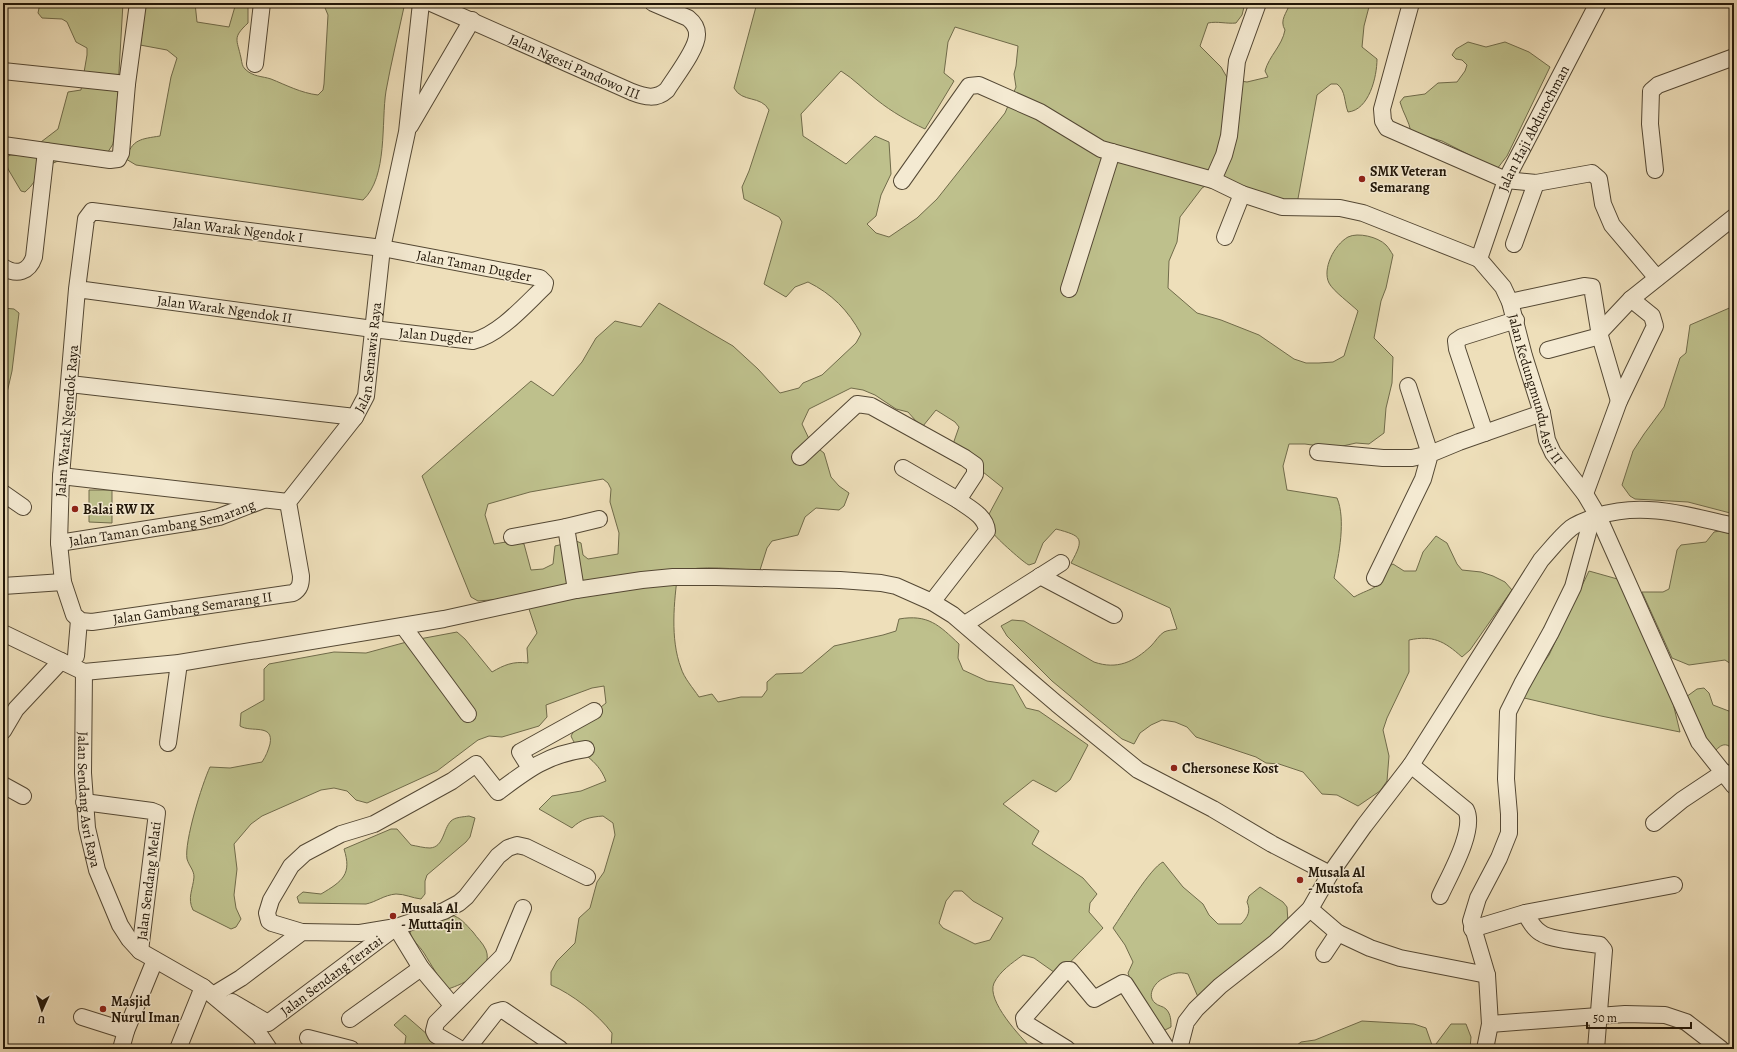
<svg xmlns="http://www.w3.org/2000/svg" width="1737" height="1052" font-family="Alegreya,serif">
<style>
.green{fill:#bec08c;stroke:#706b4a;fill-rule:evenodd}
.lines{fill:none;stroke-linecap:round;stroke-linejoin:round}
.street-casing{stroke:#544834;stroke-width:18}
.street{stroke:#f4ead2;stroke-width:16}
.poi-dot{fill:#8f2418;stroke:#f4ead2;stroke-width:1.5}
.labels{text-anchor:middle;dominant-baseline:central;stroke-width:3;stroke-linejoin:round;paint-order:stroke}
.street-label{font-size:14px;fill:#211608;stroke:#f4ead2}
.poi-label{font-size:14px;font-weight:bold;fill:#211608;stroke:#f4ead2;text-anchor:start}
</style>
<rect width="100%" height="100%" fill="#eedfba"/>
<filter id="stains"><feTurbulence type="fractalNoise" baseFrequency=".005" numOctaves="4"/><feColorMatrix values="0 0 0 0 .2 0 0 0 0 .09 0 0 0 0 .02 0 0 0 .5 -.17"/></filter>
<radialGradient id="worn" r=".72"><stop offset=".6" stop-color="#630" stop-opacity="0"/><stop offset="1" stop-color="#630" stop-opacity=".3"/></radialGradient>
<g class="green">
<path d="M 40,3 L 123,3 L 116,123 L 113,144 L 106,155 C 85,157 59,155 43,170 C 36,177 33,186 25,192 L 21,191 L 8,169 L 5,157 L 11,155 L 30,156 L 39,148 L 41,142 L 58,129 L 68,92 L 81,90 L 87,55 L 87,48 L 76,42 L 67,22 L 62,19 L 42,18 L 38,13 Z"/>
<path d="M 144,3 L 195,3 L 197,22 L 229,27 L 236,3 L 248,3 L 248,23 C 232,38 237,39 241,58 C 242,63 242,66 245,69 C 253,77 262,76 271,79 C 286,85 301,93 318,95 L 323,90 L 324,84 L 328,15 L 323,3 L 397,3 L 404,7 C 398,35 391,63 386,91 C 381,122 388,177 363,200 L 136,165 L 126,159 C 132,139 141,139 160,136 L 171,77 L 177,58 L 167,50 L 140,45 Z"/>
<path d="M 757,3 L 1245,3 L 1242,15 L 1236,23 C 1226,24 1218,21 1208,23 L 1200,46 L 1221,67 L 1228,79 L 1247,82 L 1268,77 L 1265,71 C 1269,56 1282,46 1285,30 C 1279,20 1287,13 1290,3 L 1370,3 L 1364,26 L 1362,47 L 1377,59 C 1377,77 1369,110 1348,112 C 1344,102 1346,91 1337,84 L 1331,84 L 1317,95 L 1297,204 L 1219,178 L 1202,188 L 1180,217 L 1177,242 L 1169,261 L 1168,288 L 1197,313 L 1221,320 L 1259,335 L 1294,359 L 1306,363 L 1319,363 L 1333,362 L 1344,356 L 1358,311 C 1351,304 1333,291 1329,283 C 1322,269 1334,245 1348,237 C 1358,232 1378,237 1386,245 C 1389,248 1391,252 1393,255 L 1386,288 L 1381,301 L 1374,338 L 1393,357 L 1392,383 L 1386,408 L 1384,433 L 1369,444 L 1356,443 L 1334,448 L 1305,444 L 1289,444 L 1283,466 L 1287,490 L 1337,498 C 1346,519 1339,555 1334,578 L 1354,597 C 1374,586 1379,591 1387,567 L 1393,564 L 1404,571 L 1416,571 L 1423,552 L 1436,536 L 1447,543 L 1457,564 L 1462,570 L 1481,572 L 1493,576 L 1505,582 L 1512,590 L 1470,650 L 1462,657 C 1444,641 1433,635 1409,640 L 1409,672 L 1387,718 L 1383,730 L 1389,756 L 1387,781 L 1380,791 L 1358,806 L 1337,795 L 1322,794 L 1303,772 L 1279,764 L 1266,763 L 1256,757 L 1196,737 L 1187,727 L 1175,722 L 1162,720 L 1151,725 L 1140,733 L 1134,744 L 1122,739 L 1052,681 L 1007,636 L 1001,626 L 1012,620 L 1024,621 L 1094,662 C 1117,670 1134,662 1151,646 C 1155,642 1159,635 1164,632 C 1168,630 1173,630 1177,629 L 1170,608 L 1071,563 C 1085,538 1082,536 1056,529 L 1043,543 L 1035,563 L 1029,565 C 1025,564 995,537 994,534 C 991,530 990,522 988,516 L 1003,488 L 983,472 L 982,465 L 952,447 L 959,427 L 955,422 L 936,410 L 923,426 L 916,421 L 908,412 L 896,409 L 875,395 L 863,390 L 851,388 L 809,409 L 802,424 L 811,443 L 824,453 L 831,477 L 839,486 L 849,493 L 844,506 L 839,510 L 816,508 L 805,517 L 798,535 L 772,541 L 767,548 L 760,570 C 736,570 701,564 678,572 C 674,601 670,639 681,668 C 684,678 693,688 699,697 L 712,694 L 718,702 L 741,697 L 762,697 L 767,690 L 767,682 L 776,674 L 802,673 L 834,646 L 883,635 L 896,631 L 899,619 C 928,614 939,625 959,644 L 958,658 L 963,670 L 987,681 L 1013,685 L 1026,708 L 1039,711 L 1088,745 L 1070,780 L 1056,792 L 1033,780 L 1003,804 L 1039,831 L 1032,844 L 1083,878 L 1097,894 L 1090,903 L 1089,912 L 1103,928 L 1058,975 L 1034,958 L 1023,955 C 1012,963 1000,971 994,983 C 986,1001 1021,1037 1032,1049 L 611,1049 L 612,1033 C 598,1014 572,994 551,985 L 551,972 L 557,961 L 575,943 L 579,918 L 590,908 L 597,882 L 604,872 L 615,835 L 613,823 L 603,816 C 590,817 581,819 572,828 L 539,809 L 552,796 L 581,791 L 606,781 C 597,757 579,756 571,736 L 576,727 L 606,703 L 604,686 L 592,688 L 546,705 L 547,717 L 539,726 L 502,737 L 489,736 L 478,740 L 437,771 L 367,803 L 356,800 L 347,791 L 334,788 L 321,790 L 262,816 L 251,824 L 234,844 L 237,869 L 234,895 L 236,908 L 241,919 L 236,927 L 231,929 L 193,910 C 187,898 193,889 194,877 C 194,870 189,866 187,859 C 184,842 202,784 210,767 L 230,768 L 262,762 C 266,756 268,751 270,744 C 274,723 251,733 240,726 L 241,713 L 264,700 L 264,669 L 269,664 L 334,652 L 366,653 L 414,640 L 457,632 L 465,639 L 492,672 C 504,665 513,661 528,663 L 527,648 L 537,633 L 525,597 L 478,601 L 471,597 L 422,476 L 531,381 L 553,396 L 582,362 L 596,338 L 615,321 L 641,327 L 659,303 L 733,346 L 758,369 L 780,393 L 799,388 L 803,383 L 822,375 L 856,343 L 861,334 C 848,310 832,294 808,282 L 795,287 L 786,297 L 764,284 L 782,222 L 779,217 L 744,199 L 742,187 L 749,171 L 769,110 C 761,95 742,103 734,88 ZM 955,27 L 1018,46 L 1016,66 L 1014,74 L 1016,87 L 1005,113 L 937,199 L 917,218 L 889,237 L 876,233 L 867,224 L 876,216 L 881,195 L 891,174 L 889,142 L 875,136 L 846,164 L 803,136 L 801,114 L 841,71 C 854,79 864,90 877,100 C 892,112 908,121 925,129 L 954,81 L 944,73 L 948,42 ZM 603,479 L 608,483 L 611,489 L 610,502 L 619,533 L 618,554 L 588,559 L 583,555 L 581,543 L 576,541 L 555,546 L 553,564 L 543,569 L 531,570 L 524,544 L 512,541 L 494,544 L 485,515 L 488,504 L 530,492 ZM 954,891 L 962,891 L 973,901 L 1003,918 L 990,940 L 975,944 L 943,928 L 939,923 L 946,901 Z"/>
<path d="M 1468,42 L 1486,47 L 1505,42 L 1529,52 L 1550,67 L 1507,156 L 1497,169 L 1442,141 L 1411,132 C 1409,121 1403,113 1400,102 L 1404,97 L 1425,94 L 1438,83 L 1457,82 L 1465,71 L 1467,65 L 1462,60 L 1456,59 L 1452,55 L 1456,49 Z"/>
<polygon points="1734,306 1734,514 1688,502 1635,499 1630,496 1622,485 1633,451 1644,434 1664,407 1680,358 1686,353 1690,325"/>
<polygon points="3,308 14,309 19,313 12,371 3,410"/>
<polygon points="89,490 112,490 112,523 89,522"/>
<polygon points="1720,531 1734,535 1734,671 1731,664 1725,660 1689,665 1672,658 1642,592 1663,592 1669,589 1677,550 1681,545 1706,542 1714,532"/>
<polygon points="1589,571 1621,580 1670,691 1680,732 1601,716 1520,697 1549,655"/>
<path d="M 1704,688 L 1709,693 L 1713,705 L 1734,713 L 1734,755 L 1729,746 C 1724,743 1720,746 1716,750 L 1710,748 L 1686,697 L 1697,689 Z"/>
<path d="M 469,816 L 475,818 L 470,837 L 466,842 L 427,875 L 425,881 L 425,894 L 421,899 C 412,898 405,894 396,894 C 384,895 376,902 366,904 L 299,903 L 297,897 L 303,892 L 321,894 C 343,881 352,874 344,849 L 391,829 L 397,829 L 411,845 C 417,846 424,848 430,848 C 444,847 443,829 451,821 C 455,817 463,817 469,816 Z"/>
<path d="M 1163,862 L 1183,887 L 1203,904 L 1209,915 L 1218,924 L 1241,924 C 1248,917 1251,911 1247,902 L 1249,896 L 1260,887 L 1283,902 L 1287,907 L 1288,922 L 1198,997 L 1188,974 C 1178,971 1172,974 1164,978 C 1155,982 1146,995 1155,1003 C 1158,1006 1163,1006 1166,1009 C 1171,1014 1171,1021 1171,1027 L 1165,1030 L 1157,1026 L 1132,985 L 1128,973 L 1133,962 L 1125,945 L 1113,928 C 1123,914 1150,868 1163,862 Z"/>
<path d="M 451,915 C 461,917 466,925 473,932 C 477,938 483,943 486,950 C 494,971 463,984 448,989 C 438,977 432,966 424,953 C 419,945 412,941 410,932 L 415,927 Z"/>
<polygon points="405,1015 428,1035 449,1049 404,1049 406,1036 394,1025"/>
<polygon points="1362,1021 1414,1024 1426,1028 1433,1048 1451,1024 1466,1024 1471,1037 1470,1049 1292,1049 1301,1042 1315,1040"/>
</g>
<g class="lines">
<defs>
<g id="street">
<path id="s1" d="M 431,3 L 632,92 C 645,97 656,100 667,90 C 675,77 698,48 697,34 C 697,27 693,22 688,18 L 653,3"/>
<polyline points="1411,3 1382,109 1383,121 1387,128 1506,180 1536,183 1592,173 1599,179 1603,204 1612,225 1657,278"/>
<polyline points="255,64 262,3"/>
<polyline points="3,71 127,84"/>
<polyline points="410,126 472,20"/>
<polyline points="3,145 110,160 118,159 121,153 127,84 138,3"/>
<polyline points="1655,170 1650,124 1651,91 1658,85 1734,57"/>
<polyline points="1213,180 1224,155 1229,136 1237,61 1258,3"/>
<polyline points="902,181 969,86 979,85 1040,112 1101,149 1213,180 1242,194 1282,207 1340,208 1363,213 1479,259"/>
<polyline points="1225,237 1242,194"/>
<polyline points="1514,244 1536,183"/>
<path id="s2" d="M 1479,259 L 1503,287 L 1510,302 L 1524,356 L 1542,413 L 1547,440 L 1553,453 L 1585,494 L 1598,516 L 1699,742 L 1734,786"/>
<path id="s3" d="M 1479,259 L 1506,180 L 1598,3"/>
<path d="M 3,267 C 17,276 29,272 34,257 L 46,151"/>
<path id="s4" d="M 77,289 L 373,329 L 473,341 C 499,335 525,305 544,287 L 545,283 L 540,278 L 382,248 L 92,211 L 86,219 L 77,289 L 61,476 L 59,543 L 63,582 L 74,615 L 81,621 L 92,622 L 293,593 C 300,589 301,584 301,576 L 288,502 L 355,417"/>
<polyline points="1069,289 1112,152"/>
<polyline points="1510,302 1584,286 1592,287 1600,336 1619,401"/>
<polyline points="1599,333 1631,299 1734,217"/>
<polyline points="1548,350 1600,336"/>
<path id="s5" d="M 70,384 L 355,417 L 366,396 L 382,248 L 407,132 L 421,3"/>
<polyline points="1485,433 1457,349 1456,341 1462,337 1516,320"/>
<polyline points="1318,452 1383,458 1412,458 1430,454 1408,386"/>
<path d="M 800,457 L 857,404 L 871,406 L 965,458 L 975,465 L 975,474 L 958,500 C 969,508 986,516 987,531 L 932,602"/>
<polyline points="903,468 958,500"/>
<polyline points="61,476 288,502"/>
<polyline points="3,493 23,507"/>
<polyline points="1585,494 1619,401 1655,326 1652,316 1631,299"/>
<polyline points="512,537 566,527"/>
<path id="s6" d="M 59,543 L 205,520 L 219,517 L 263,500"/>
<polyline points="1040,576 1114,615"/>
<polyline points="1375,578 1423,479 1430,454 1459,442 1542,413"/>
<polyline points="3,586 63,582"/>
<polyline points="576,590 566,527 599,519"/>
<polyline points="965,624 1061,563"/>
<polyline points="403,626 468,714"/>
<polyline points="3,633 84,672"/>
<polyline points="76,656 79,620"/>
<polyline points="84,672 179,663 444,619 576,590 642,580 673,577 716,577 840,580 881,583 896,586 932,602 953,615 1057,704 1138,770 1213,809 1272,844 1330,874"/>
<path id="s7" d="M 84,672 L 83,773 L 87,828 L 97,870 L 120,925 L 129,939 L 140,951 L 203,987 L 259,1034 L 269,1049"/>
<polyline points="3,731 16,709 61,661"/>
<polyline points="168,743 179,663"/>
<path d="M 1411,765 L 1466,810 C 1476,830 1449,876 1440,896"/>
<polyline points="530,768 520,752 594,711"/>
<polyline points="3,785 23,796"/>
<polyline points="84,802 152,811 157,813 140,951"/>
<polyline points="1654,823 1682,800 1724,772"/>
<polyline points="1310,909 1338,933 1370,948 1400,958 1487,975"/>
<polyline points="1525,913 1674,885"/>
<path d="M 1472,929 L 1525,913 C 1529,920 1534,929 1541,933 C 1550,940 1588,943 1600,945 L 1604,950 L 1596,1049"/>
<path d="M 302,932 L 272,923 L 269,921 L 267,913 L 271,900 L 291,866 L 305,853 L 341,834 L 374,824 L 452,781 L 476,764 L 498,792 C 527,770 548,754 586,749"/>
<polyline points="1324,954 1338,933"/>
<polyline points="213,995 241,978 302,932 360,933 396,927 421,968 452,1005"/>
<path id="s8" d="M 232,1002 L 268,1023 L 396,927 L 444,911 L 459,903 L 466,897 L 498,856 L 508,848 L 517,845 L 526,847 L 587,877"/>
<polyline points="82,1017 126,1031"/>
<polyline points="350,1019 421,968"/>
<polyline points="1490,1024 1625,1014 1665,1015 1686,1022 1721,1049"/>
<polyline points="308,1038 351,1049"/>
<polyline points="121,1049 126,1031 155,960"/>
<polyline points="178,1049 203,987"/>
<polyline points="460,1049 436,1035 434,1031 436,1023 503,956 523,908"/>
<polyline points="467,1049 496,1012 503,1010 560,1049"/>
<polyline points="1067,1049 1025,1023 1024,1018 1066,970 1070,970 1094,999 1123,983 1125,984 1167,1049"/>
<path d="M 1179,1049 L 1186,1022 L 1196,1009 L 1220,986 L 1276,942 L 1310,909 L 1330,874 L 1364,826 L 1411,765 L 1541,560 C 1551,549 1560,537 1571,528 C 1579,522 1589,519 1598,516 C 1644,501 1689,516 1734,526"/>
<polyline points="1485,1049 1490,1024 1487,975 1471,921 1478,898 1499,858 1509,833 1509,814 1506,779 1508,712 1522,684 1551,632 1573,587 1592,518"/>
</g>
</defs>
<use href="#street" class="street-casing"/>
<use href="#street" class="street"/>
</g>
<g class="poi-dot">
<circle cx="1362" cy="179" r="4"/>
<circle cx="75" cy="509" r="4"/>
<circle cx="1174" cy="768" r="4"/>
<circle cx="1300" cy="880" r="4"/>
<circle cx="393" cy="916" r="4"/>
<circle cx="103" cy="1009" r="4"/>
</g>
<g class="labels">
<g class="street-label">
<text stroke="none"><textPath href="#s1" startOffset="157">Jalan Ngesti Pandowo III</textPath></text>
<text stroke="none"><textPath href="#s3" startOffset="142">Jalan Haji Abdurochman</textPath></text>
<text transform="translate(238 230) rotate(7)">Jalan Warak Ngendok I</text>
<text transform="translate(474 266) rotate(11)">Jalan Taman Dugder</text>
<text stroke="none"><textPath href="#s4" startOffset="149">Jalan Warak Ngendok II</textPath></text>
<text transform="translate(436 336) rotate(5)">Jalan Dugder</text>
<text stroke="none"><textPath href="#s5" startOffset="349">Jalan Semawis Raya</textPath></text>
<text stroke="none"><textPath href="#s2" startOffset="144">Jalan Kedungmundu Asri II</textPath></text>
<text transform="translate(67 421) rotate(-85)">Jalan Warak Ngendok Raya</text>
<text stroke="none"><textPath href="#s6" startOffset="105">Jalan Taman Gambang Semarang</textPath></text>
<text stroke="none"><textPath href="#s4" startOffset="1485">Jalan Gambang Semarang II</textPath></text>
<text stroke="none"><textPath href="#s7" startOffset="128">Jalan Sendang Asri Raya</textPath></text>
<text transform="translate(149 881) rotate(-83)">Jalan Sendang Melati</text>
<text stroke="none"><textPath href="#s8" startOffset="121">Jalan Sendang Teratai</textPath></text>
</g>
<g class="poi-label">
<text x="1370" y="171">SMK Veteran<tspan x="1370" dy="16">Semarang</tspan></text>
<text x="83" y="509">Balai RW IX</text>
<text x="1182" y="768">Chersonese Kost</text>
<text x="1308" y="872">Musala Al<tspan x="1308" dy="16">- Mustofa</tspan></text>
<text x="401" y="908">Musala Al<tspan x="401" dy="16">- Muttaqin</tspan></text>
<text x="111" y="1001">Masjid<tspan x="111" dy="16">Nurul Iman</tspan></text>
</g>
</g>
<rect width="1737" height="1052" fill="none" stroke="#eedfba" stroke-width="16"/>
<rect x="4" y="4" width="1729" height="1044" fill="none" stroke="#211608" stroke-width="2"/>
<rect x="8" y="8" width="1721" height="1036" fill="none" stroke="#211608"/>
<g transform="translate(42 1010) rotate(183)" stroke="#f4ead2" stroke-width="3" paint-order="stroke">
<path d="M0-3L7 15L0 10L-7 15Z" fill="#211608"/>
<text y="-6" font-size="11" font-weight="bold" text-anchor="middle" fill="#211608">U</text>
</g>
<path d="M1587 1022v6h104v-6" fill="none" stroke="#211608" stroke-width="2"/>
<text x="1593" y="1022" font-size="12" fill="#211608" stroke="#f4ead2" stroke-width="3" paint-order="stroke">50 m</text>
<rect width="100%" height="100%" filter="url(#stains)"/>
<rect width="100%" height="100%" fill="url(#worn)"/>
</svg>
